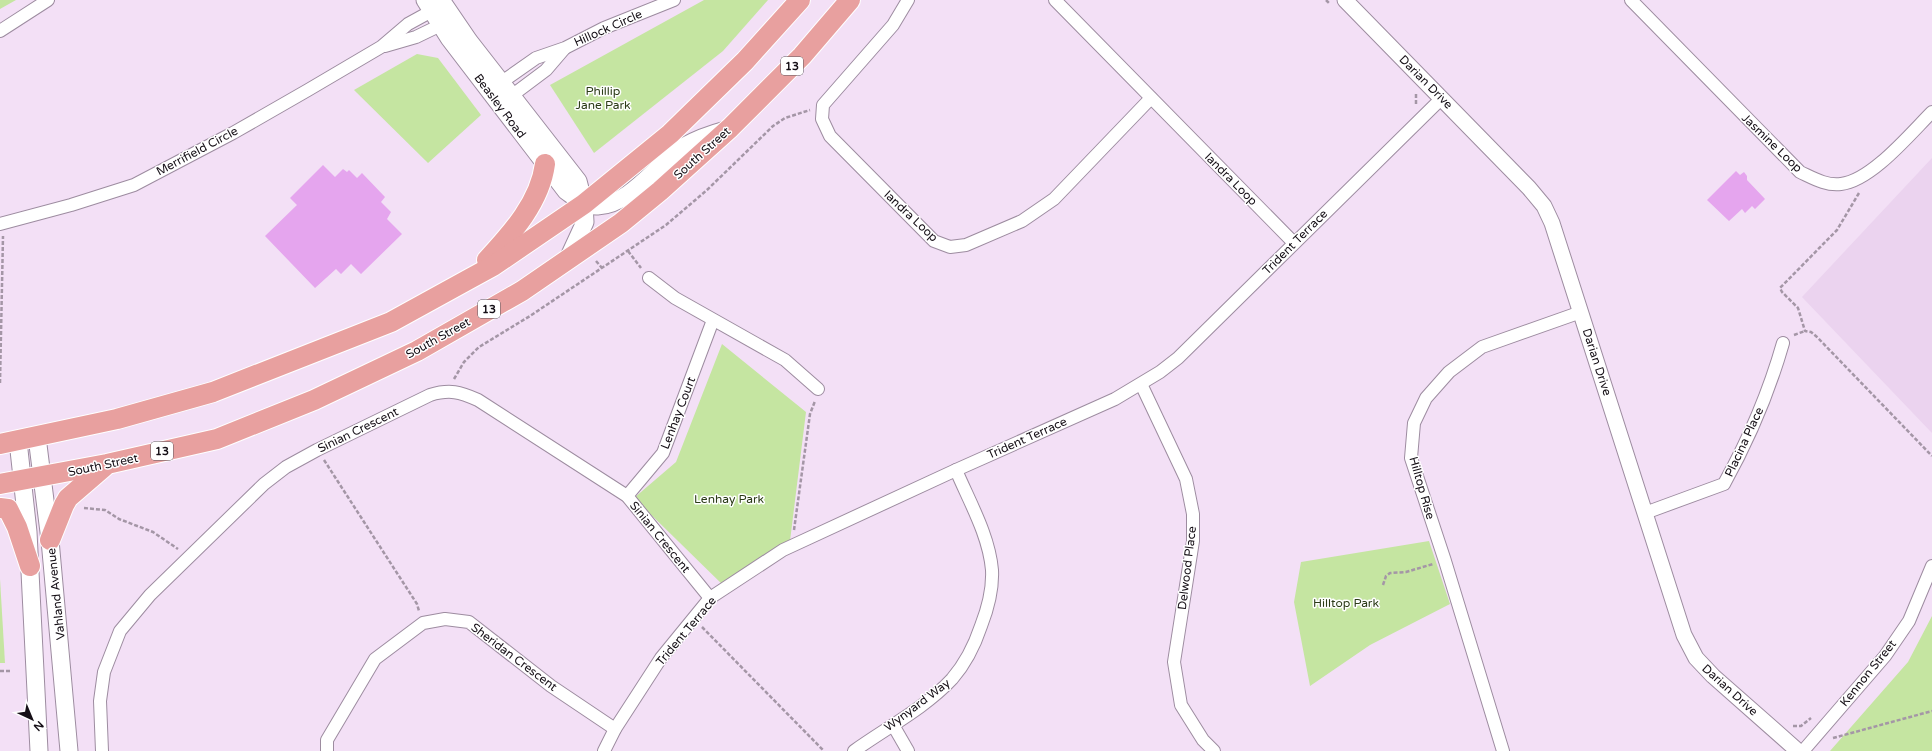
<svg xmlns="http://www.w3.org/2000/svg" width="1932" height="751" font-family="'Varela Round',sans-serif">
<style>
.built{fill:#ebd3ef}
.green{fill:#c5e5a1}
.building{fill:#e5a5ee}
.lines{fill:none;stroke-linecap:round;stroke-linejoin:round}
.minor-casing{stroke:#9d8ca0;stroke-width:14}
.tertiary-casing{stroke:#9d8ca0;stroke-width:17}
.secondary-casing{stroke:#9d8ca0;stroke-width:19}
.trunk-casing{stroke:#fff;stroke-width:22}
.path{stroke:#a496a6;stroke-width:2.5;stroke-dasharray:4 2;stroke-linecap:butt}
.minor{stroke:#fff;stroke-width:12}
.tertiary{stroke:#fff;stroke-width:15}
.secondary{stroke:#fff;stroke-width:17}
.trunk{stroke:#e8a09f;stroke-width:20}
.labels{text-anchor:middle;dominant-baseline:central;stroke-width:3;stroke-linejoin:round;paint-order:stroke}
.shield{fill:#fff;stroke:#5b575c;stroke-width:1}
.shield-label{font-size:11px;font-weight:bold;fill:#150f16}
.street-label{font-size:12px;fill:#150f16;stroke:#fff}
.park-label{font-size:12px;fill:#2b3b17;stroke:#fff}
</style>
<rect width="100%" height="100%" fill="#f3e0f6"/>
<polygon class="built" points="1932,158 1932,433 1802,297"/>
<g class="green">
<polygon points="0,0 16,0 0,9"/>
<polygon points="704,0 768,0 723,51 594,153 550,85"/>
<polygon points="417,54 438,58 481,115 428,163 354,90"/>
<polygon points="722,344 806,412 790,541 725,587 634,498 676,462"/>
<polygon points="1429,541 1450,604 1370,645 1310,686 1294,602 1301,562"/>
<polygon points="0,579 5,663 0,663"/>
<polygon points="1932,616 1932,751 1830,751 1908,662"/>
</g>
<g class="building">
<polygon points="323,165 335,177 343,169 347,172 349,170 357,178 362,173 385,197 381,202 391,212 387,219 402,234 361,274 351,264 341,274 336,269 315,288 265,236 297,205 290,198"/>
<polygon points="1736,171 1740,175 1744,172 1747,176 1747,180 1765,199 1755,209 1752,206 1745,213 1742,209 1729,221 1707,200"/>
</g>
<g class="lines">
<defs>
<g id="minor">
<polyline points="908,0 893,25 823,105 822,119 830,136 934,241 950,247 966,245 1022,221 1054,199 1151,98"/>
<polyline points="1055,0 1294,243"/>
<path d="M 1631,0 L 1800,172 C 1813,178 1826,186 1841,184 C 1871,181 1910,134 1932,112"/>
<polyline points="0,31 48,0"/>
<polyline points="385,46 416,37 447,22"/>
<polyline points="496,86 536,58 565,48 604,28 674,0"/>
<polyline points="506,100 546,70 564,49"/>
<polyline points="0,224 71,205 134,185 233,133 308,90 381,47 408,24 439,7"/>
<polyline points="649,278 675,298 785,360 818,389"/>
<polyline points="1141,384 1186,479 1193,514 1193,541 1174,662 1181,705 1203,740 1214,751"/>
<polyline points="627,496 663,453 713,320"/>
<path d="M 1645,513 L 1724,484 C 1749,439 1769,392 1783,343"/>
<polyline points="893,725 908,751"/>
<path d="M 102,751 L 100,701 L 104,672 L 120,631 L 150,595 L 264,484 L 286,467 L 317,450 L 430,395 C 450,389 460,392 478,400 L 627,496 L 710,598"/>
<polyline points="327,751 327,740 375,659 423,623 445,619 469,622 551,686 615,729"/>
<polyline points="604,751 615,729 661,658 710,598 783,550 956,470 1115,399 1160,372 1178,358 1442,98"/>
<path d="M 854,751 C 886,728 925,708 952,679 C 965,664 975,644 981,626 C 988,608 993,589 992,570 C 989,535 969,501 956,470"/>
<polyline points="1503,751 1445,561 1411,458 1414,423 1426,398 1449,372 1482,347 1581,312"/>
<polyline points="1803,751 1885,656 1909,621 1932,566"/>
</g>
<polyline id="tertiary" points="1345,0 1529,188 1544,206 1552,223 1684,635 1696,658 1713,676 1798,751"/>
<g id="secondary">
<path d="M 425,0 L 449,38 L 566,191 C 576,198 585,207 598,206 C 630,205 658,163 683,147 C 697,139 711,134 726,130"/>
<polyline points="441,0 469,41 578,181 584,204 585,222 567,261"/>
<polyline points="37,437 50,540 69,751"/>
<polyline points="18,441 28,532 39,751"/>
</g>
<g id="trunk">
<path d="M 487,260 C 512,233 540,202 545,164"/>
<polyline points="0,444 117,419 213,392 391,322 471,278 493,266 584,204 670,134 745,61 800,0"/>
<polyline points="0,484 107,464 217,439 314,400 417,351 522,291 621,223 660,191 730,128 802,56 850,0"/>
<polyline points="0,508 8,509 17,527 30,566"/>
<polyline points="50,540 64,505 68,498 104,467"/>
</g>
</defs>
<use href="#minor" class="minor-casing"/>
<use href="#tertiary" class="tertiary-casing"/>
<use href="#secondary" class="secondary-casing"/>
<use href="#trunk" class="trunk-casing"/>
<g class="path">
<polyline points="1326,0 1330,4"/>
<polyline points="1416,94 1416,104"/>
<polyline points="1859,193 1837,230 1780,288 1782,292 1798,308 1805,331 1811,332 1817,337 1932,456"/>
<polyline points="628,251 641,268"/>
<polyline points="596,261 602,268"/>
<polyline points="1794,335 1805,331"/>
<polyline points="454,379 464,362 479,347 530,316 666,225 707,190 773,126 785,118 810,110"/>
<polyline points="0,383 3,236"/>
<polyline points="324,460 417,604 419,611"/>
<polyline points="84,508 105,510 119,519 153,532 178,549"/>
<polyline points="794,530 810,414 815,401"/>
<polyline points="1383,585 1386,576 1390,573 1406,572 1433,564"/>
<polyline points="702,627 824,751"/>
<polyline points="0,671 12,671"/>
<polyline points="1793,726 1801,726 1811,718"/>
<polyline points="1833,738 1932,711"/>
</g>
<use href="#minor" class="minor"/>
<use href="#tertiary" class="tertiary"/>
<use href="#secondary" class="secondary"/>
<use href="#trunk" class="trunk"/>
</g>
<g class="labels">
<g class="shield">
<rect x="781" y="57" width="22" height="18" rx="3"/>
<rect x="478" y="300" width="22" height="18" rx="3"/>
<rect x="151" y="442" width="22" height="18" rx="3"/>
</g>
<g class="shield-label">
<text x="792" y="66">13</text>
<text x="489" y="309">13</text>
<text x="162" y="451">13</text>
</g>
<g class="street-label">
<text transform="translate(608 28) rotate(-24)">Hillock Circle</text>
<text transform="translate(1426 82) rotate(45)">Darian Drive</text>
<text transform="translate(500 106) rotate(53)">Beasley Road</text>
<text transform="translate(1772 143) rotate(44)">Jasmine Loop</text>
<text transform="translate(197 151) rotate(-28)">Merrifield Circle</text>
<text transform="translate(702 153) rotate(-42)">South Street</text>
<text transform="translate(1231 179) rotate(45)">Iandra Loop</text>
<text transform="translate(911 216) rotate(43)">Iandra Loop</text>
<text transform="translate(1295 242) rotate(-45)">Trident Terrace</text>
<text transform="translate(438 338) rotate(-29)">South Street</text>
<text transform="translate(1597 362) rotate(72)">Darian Drive</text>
<text transform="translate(678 413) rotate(-69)">Lenhay Court</text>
<text transform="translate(358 430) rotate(-26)">Sinian Crescent</text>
<text transform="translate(1027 438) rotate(-24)">Trident Terrace</text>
<text transform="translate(1744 442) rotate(-65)">Placina Place</text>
<text transform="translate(103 465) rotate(-12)">South Street</text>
<text transform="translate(1422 488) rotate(74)">Hilltop Rise</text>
<text transform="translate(660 537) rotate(51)">Sinian Crescent</text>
<text transform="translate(1187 568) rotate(-83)">Delwood Place</text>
<text transform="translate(56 594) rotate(-96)">Vahland Avenue</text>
<text transform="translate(686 631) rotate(-50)">Trident Terrace</text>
<text transform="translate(514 657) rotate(37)">Sheridan Crescent</text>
<text transform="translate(1868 673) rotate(-51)">Kennon Street</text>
<text transform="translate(1730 690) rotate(42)">Darian Drive</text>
<text transform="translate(917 705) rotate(-37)">Wynyard Way</text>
</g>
<g class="park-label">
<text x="603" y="91">Phillip<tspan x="603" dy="14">Jane Park</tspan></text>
<text x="729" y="499">Lenhay Park</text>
<text x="1346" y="603">Hilltop Park</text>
</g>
</g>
<g transform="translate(32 719) rotate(136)" stroke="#ffffff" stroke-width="3" paint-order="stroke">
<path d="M0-3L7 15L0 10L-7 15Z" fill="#150f16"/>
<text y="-6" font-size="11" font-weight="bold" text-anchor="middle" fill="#150f16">N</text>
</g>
</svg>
